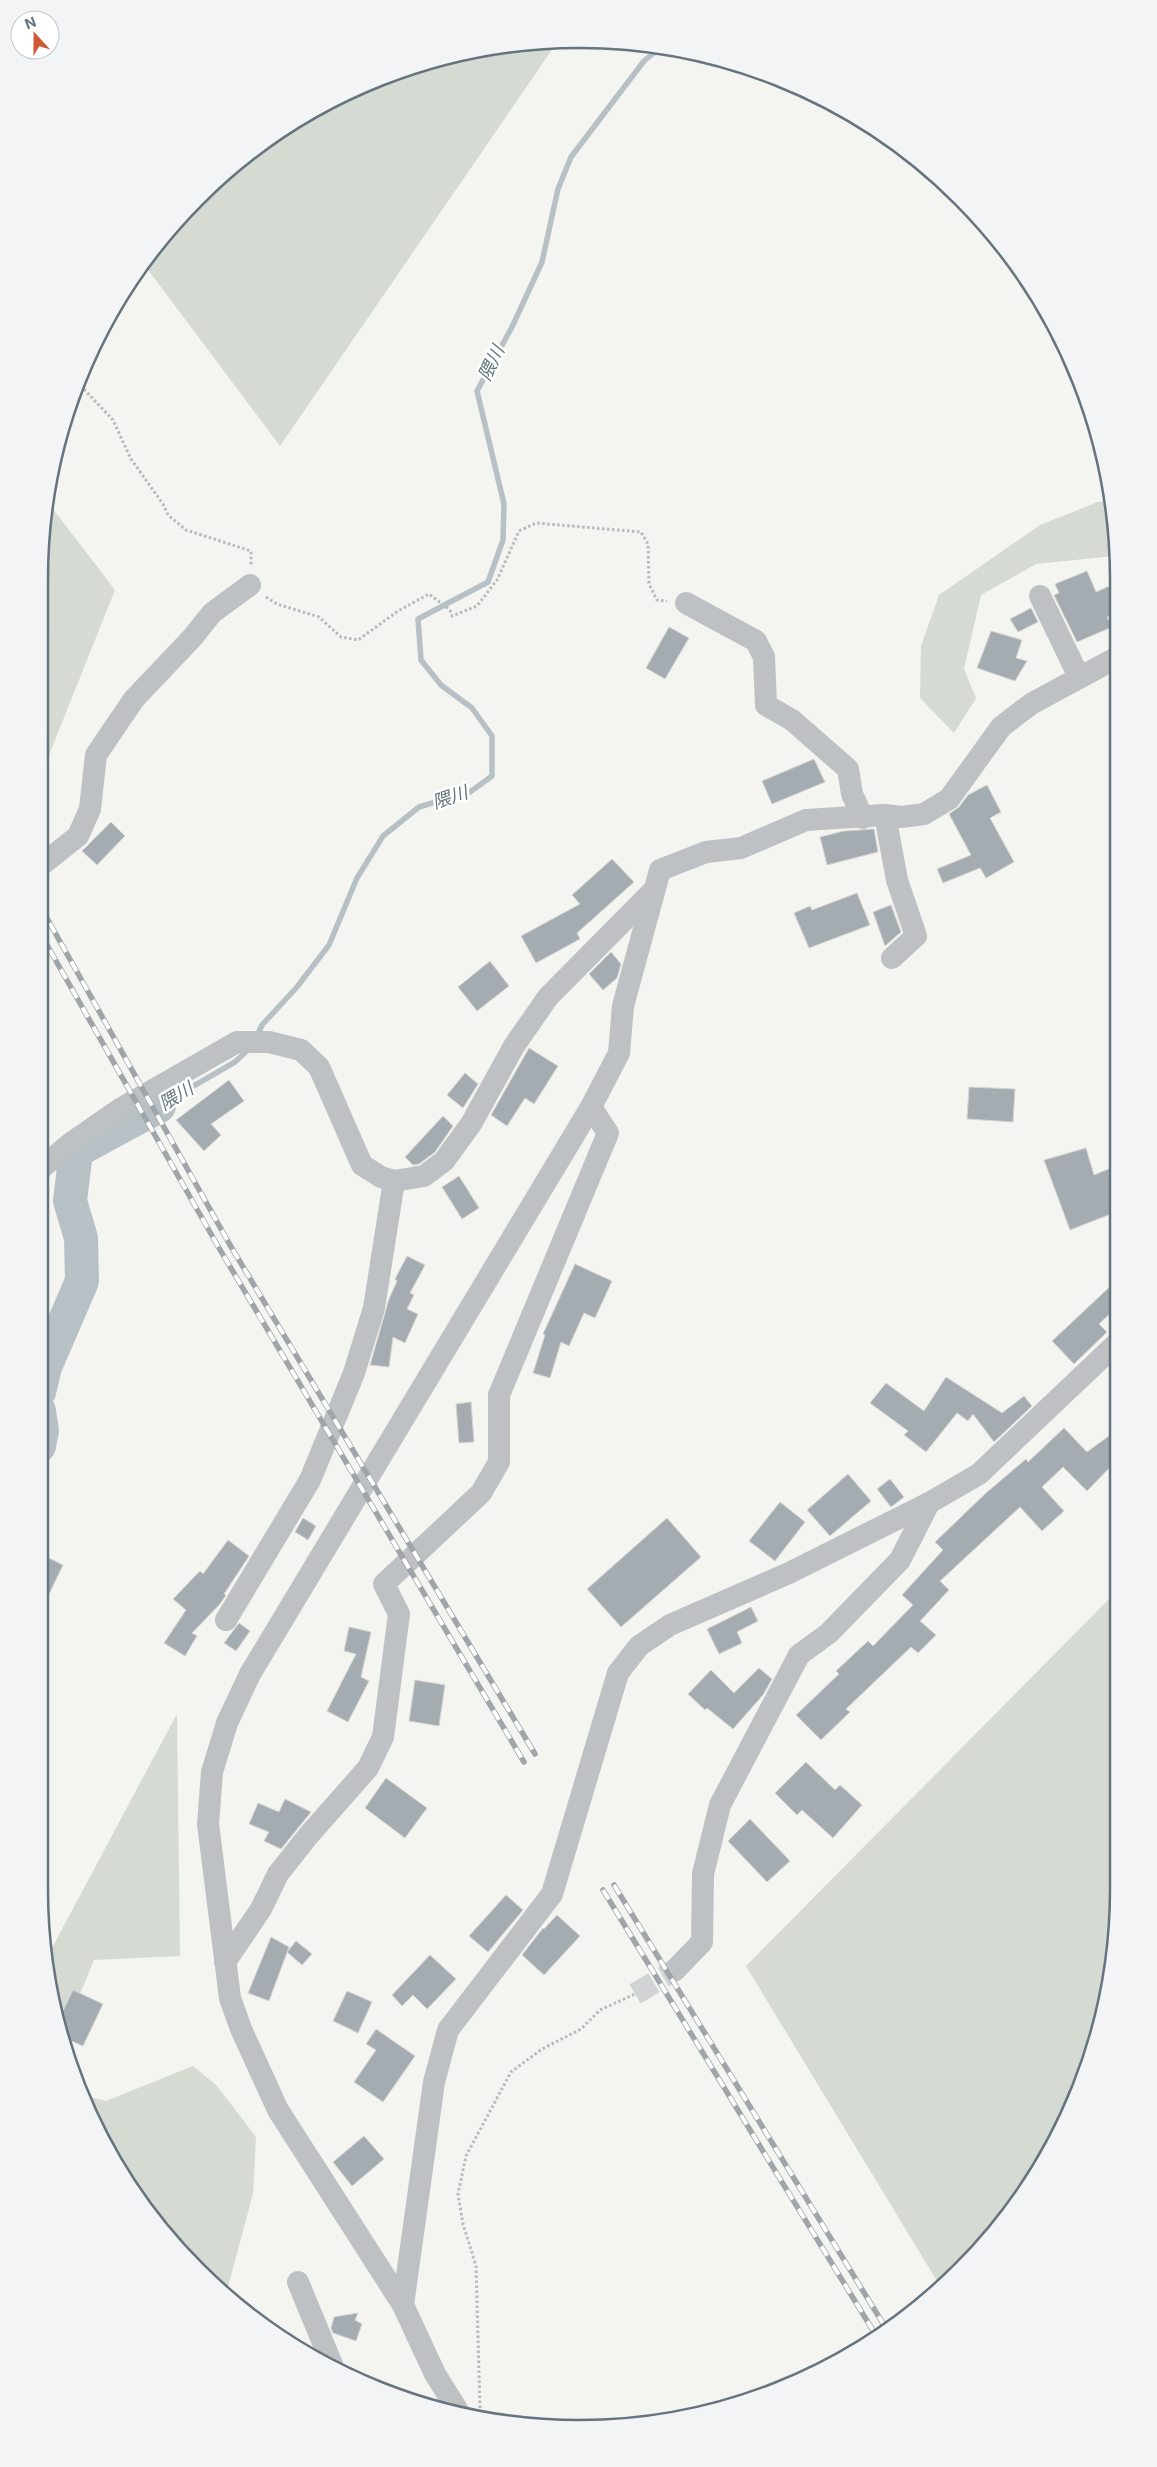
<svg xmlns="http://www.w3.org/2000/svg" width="1157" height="2467" font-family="Inter,'Noto Sans JP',sans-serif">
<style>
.green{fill:#d5dad2}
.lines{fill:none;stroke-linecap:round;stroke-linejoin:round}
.stream{stroke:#b7c0c5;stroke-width:5.5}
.river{stroke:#b7c0c5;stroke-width:34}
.building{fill:#a5acb1;stroke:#d5d5d3}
.minor-tunnel{stroke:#d0d4d4;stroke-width:22;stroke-dasharray:22 11;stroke-linecap:butt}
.path{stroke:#b7babc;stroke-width:3;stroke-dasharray:2.5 2.5;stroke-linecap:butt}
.minor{stroke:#bdc1c4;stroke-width:22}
.rail-casing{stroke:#9fa5a9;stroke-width:5.5}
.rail{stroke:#fff;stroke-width:4;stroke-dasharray:11;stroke-linecap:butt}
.labels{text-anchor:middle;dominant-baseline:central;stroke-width:5;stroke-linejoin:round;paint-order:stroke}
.water-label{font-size:18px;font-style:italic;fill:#62757c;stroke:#fff}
.rim{fill:none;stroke:#66747f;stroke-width:2.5}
</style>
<rect width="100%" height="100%" fill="#f4f4f1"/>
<g class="green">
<polygon points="558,41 280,446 143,263 197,197 278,130 372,80 473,49"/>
<polygon points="46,500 115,590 39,780 39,578"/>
<polygon points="1098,502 1112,502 1114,556 1036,564 981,595 964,669 976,698 954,733 920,698 921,646 939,595 1040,525"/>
<polygon points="1117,1591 1118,1889 1108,1994 1077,2095 1027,2188 984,2245 940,2286 746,1966"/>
<polygon points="177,1714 180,1956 94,1960 61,2040 49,1994 46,1959"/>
<polygon points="193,2066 217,2086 256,2137 253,2194 226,2294 173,2244 111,2158 83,2095 106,2101"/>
</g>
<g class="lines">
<g class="stream">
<polyline points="257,1036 262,1025 297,987 329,945 357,878 383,836 419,807 470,792 492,776 492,736 472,708 441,685 421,660 418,619 488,582 503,540 504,504 477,391 512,327 542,262 558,189 571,157 644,61 661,47"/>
<polyline points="159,1106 235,1062 250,1048"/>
</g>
<g class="river">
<polyline points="39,1392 45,1367 82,1281 81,1238 70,1201 76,1151 159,1106"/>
<polyline points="39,1446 42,1431 39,1411"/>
</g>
</g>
<g class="building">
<polygon points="1087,571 1096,592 1114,584 1114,614 1107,617 1112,627 1077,642 1054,595 1059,593 1055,584"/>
<polygon points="1031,608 1038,622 1018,632 1010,619"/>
<polygon points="669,627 689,638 665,679 646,668"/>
<polygon points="991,631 1022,640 1016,658 1027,661 1015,681 977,668"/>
<polygon points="814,759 825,782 772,804 762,781"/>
<polygon points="987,785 1001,812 990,818 1014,862 986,878 980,868 943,883 937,869 971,855 949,814 959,807 968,795"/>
<polygon points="111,822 125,836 97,865 82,851"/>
<polygon points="874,829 878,852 827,865 820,837 844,831"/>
<polygon points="612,859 634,882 577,933 580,939 536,963 521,936 580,904 572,895"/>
<polygon points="857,893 870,925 809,948 794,913 810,906 812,910"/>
<polygon points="891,905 901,932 885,946 873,912"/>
<polygon points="611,952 621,964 617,978 603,990 589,974"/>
<polygon points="490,961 509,986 477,1011 458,987"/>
<polygon points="529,1048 558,1066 534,1104 525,1098 507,1126 491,1115"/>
<polygon points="465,1073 478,1084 463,1108 447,1095"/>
<polygon points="229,1080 244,1101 211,1124 221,1135 204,1151 176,1120"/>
<polygon points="969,1087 1015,1089 1013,1122 967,1119"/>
<polygon points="443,1116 453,1126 435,1152 419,1164 413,1165 405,1157"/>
<polygon points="1086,1148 1094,1175 1116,1166 1116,1212 1070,1230 1044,1160"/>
<polygon points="459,1176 479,1208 462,1219 442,1187"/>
<polygon points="407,1256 425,1265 410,1293 414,1295 407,1309 418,1314 405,1343 393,1337 389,1367 370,1365 389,1299 397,1281 395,1279"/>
<polygon points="575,1264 612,1281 595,1318 584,1313 569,1346 561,1342 550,1378 533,1373 545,1335 543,1334"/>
<polygon points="1116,1281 1116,1308 1099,1324 1107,1332 1074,1364 1052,1341"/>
<polygon points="946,1377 1002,1413 1024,1396 1032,1406 994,1442 973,1414 968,1421 957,1413 926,1452 904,1435 908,1431 870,1403 886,1383 924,1411"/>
<polygon points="471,1402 474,1442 459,1443 456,1404"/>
<polygon points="1064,1428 1087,1452 1117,1430 1117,1460 1087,1491 1063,1467 1042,1487 1064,1511 1042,1531 1020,1507 940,1581 949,1590 920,1621 936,1635 918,1653 911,1647 846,1709 850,1712 821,1740 796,1715 839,1674 836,1671 868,1641 873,1646 913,1605 902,1595 943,1550 935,1542 986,1493 1026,1459 1028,1462"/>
<polygon points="848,1474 871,1501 830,1536 807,1510"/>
<polygon points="890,1479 904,1497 891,1507 877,1489"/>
<polygon points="780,1502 805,1522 775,1561 749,1541"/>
<polygon points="303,1518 316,1526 308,1540 295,1532"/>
<polygon points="667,1518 701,1557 621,1627 587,1589"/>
<polygon points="228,1540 249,1556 224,1594 226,1595 220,1604 192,1633 197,1636 185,1656 164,1643 186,1610 173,1599 200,1571 203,1574"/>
<polygon points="39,1553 63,1565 39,1615"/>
<polygon points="751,1607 758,1621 737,1632 742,1643 719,1654 707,1629"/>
<polygon points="239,1623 250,1631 236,1651 224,1643"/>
<polygon points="349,1627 371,1632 361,1677 369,1681 348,1722 327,1711 356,1654 344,1651"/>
<polygon points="759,1668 772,1679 763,1695 733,1729 707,1708 705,1710 688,1694 711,1670 734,1693"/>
<polygon points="415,1680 445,1685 439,1726 409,1721"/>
<polygon points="806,1762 835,1790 840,1785 862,1805 833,1838 802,1810 797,1815 775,1793"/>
<polygon points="386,1778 427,1808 405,1838 365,1808"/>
<polygon points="285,1799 311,1812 281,1849 264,1841 269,1832 249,1824 258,1803 279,1812"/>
<polygon points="750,1819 790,1861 767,1882 728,1841"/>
<polygon points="506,1895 523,1910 488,1952 469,1936"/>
<polygon points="557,1915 580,1936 544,1975 522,1955 543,1928 544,1929"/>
<polygon points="271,1937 289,1947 269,2001 248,1993"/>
<polygon points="296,1941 312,1954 302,1965 287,1952"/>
<polygon points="430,1955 456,1979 427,2009 413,1995 402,2006 392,1995"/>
<polygon points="73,1990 103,2004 83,2046 60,2036 57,2023"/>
<polygon points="347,1991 372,2002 358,2033 333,2021"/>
<polygon points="376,2029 415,2056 383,2102 354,2082 376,2050 366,2044"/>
<polygon points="364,2136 384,2159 352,2186 333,2162"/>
<polygon points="358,2313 355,2320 362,2324 356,2341 333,2333 331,2328 334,2317"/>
</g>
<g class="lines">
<polyline class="minor-tunnel" points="635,1994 675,1970"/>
<g class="path">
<polyline points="77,382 113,420 131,459 163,504 168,515 186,530 251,551 251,566"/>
<polyline points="266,597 277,604 319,617 341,637 358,640 398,611 429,594 450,610 452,616 477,606 497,580 519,531 536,523 641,532 648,544 649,584 657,600 667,601"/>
<polyline points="480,2408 476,2266 463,2224 458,2194 466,2156 511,2072 542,2049 581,2029 600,2010 635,1994"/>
</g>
<g class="minor">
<polyline points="1040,596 1079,677"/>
<polyline points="686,603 756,641 764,657 766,705 792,720 848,769 852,794 863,818"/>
<polyline points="885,815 897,880 916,936 892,958"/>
<polyline points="39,867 78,836 90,809 96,755 134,699 192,638 212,613 250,585"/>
<polyline points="39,1170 71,1143 120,1109 237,1042 269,1042 301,1050 319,1067 362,1165 381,1177 394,1181 424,1176 444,1161 471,1124 514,1046 548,997 652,892"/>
<polyline points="226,1620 310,1480 354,1373 374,1308 394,1181"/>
<polyline points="225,1962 261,1909 278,1874 308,1836 368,1768 383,1737 399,1614 384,1584 481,1493 499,1462 499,1395 608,1133 591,1107"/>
<polyline points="675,1970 702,1942 703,1874 720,1805 799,1655 829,1633 900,1560 929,1503"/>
<polyline points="298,2282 333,2367"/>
<polyline points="403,2305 434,2082 448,2030 552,1894 618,1673 639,1646 670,1625 789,1573 929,1503 979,1474 1116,1344"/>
<polyline points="460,2414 435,2374 403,2305 278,2110 241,2029 230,1998 208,1824 212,1772 227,1723 250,1674 591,1107 619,1053 623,1006 660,870 706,852 741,848 806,820 885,815 902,817 924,814 949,799 1001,727 1031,704 1114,659"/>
</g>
<defs>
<g id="rail">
<polyline points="39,904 230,1245 535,1754"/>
<polyline points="39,931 219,1248 524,1762"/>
<polyline points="614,1885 887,2330"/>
<polyline points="603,1890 877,2337"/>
</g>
</defs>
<use href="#rail" class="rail-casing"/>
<use href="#rail" class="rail"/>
</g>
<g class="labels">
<g class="water-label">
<text transform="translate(491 363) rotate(-64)">隈川</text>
<text transform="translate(450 797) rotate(-19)">隈川</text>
<text transform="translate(176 1096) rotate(-31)">隈川</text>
</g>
</g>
<path d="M0 0H1157V2467H0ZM579 48H579A531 531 0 0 1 1110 579V1889A531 531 0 0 1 579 2420H579A531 531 0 0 1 48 1889V579A531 531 0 0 1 579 48Z" fill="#f3f4f5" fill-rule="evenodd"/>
<path class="rim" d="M579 48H579A531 531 0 0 1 1110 579V1889A531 531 0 0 1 579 2420H579A531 531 0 0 1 48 1889V579A531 531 0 0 1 579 48Z"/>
<g transform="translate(35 35) rotate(339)"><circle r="24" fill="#ffffff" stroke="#c2c7cc"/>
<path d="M0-4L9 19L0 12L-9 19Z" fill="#d05a35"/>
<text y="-8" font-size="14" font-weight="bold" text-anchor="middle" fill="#66747f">N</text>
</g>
</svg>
